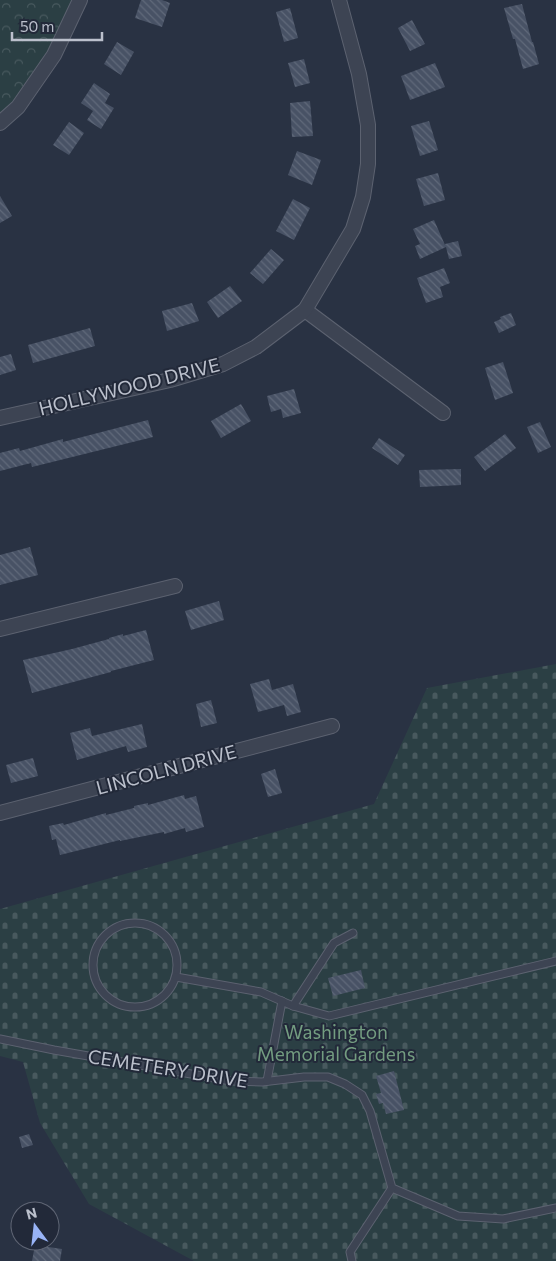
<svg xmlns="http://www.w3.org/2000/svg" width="556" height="1261" font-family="Commissioner,sans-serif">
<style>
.forest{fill:url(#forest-crowns)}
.cemetery{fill:url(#cemetery-stones)}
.building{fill:url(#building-back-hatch)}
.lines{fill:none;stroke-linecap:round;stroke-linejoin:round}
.service-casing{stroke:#5c6270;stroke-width:9}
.minor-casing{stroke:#5c6270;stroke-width:16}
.service{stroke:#3d4453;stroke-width:7}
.minor{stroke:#3d4453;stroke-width:14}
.labels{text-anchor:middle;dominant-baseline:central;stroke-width:4;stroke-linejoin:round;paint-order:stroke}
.street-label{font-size:19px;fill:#bbc0cc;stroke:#222939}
.park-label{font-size:19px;fill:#739c80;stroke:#222939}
</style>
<defs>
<pattern id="forest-crowns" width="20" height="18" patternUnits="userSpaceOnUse" patternTransform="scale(1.25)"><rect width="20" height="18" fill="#2b3f44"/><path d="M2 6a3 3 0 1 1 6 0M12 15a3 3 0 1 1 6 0" fill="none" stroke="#48595e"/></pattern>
<pattern id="cemetery-stones" width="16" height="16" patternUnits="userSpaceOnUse" patternTransform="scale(1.25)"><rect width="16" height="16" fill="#2b3f44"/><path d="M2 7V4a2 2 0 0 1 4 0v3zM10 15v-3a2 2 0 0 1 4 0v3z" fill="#48595e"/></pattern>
<pattern id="building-back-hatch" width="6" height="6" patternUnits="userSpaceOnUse" patternTransform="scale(1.25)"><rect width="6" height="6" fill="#485265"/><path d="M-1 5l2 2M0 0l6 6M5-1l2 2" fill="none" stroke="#60697a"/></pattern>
</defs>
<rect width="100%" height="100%" fill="#293243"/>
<polygon class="forest" points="0,0 82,0 60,52 0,123"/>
<polygon class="cemetery" points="556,664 556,1261 194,1261 89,1204 40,1123 23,1062 0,1056 0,909 374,804 427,688"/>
<g class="building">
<polygon points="141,0 162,0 170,3 162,27 135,18"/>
<polygon points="522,4 532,42 533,42 539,64 523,69 515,39 513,39 504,8"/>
<polygon points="290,8 298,38 284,42 276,12"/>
<polygon points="412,20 425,44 410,51 398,28"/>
<polygon points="117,42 134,52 121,75 104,64"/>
<polygon points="304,59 310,83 295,87 288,63"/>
<polygon points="435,63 445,87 410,100 401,76"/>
<polygon points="94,83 110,94 105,103 114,108 101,129 87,120 93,111 81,103"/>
<polygon points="310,101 313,136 292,137 290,103"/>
<polygon points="429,121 438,150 420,156 411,126"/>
<polygon points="69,122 84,133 69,155 53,145"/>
<polygon points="297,151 321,160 312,185 288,175"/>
<polygon points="438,173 445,200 424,206 416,179"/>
<polygon points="0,196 12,216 0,223"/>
<polygon points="293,199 310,208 294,240 276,231"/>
<polygon points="434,220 445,245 445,244 458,241 462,256 449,259 446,247 420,259 415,246 420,244 413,229"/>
<polygon points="271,249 284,260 263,284 250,273"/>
<polygon points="444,268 450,283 440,287 443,297 426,303 417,278"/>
<polygon points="230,286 242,301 218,318 207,302"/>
<polygon points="192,303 199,321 167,331 162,311"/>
<polygon points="511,313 516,325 499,333 494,322 501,319 500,317"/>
<polygon points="90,328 95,346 33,363 28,345"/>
<polygon points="11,354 16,370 0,375 0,357"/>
<polygon points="503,362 513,393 495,400 485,368"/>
<polygon points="294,389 301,413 283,418 281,409 271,412 267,396"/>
<polygon points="241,404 251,421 221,438 211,421"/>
<polygon points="148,420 153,437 32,467 31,463 0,471 0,453 19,448 20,451 63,439 63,442"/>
<polygon points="540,422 551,447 538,453 527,427"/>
<polygon points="505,434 516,448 485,471 474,457"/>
<polygon points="379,438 405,455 398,465 372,448"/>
<polygon points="461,469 461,485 420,487 419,470"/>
<polygon points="30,547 38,575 0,585 0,555"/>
<polygon points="219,601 224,620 191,630 185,611"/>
<polygon points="146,630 154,660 111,671 111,672 32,693 23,660 72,649 109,639 109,638 123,634 123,636"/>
<polygon points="269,679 272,690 293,684 301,712 287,716 284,705 258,712 250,684"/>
<polygon points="211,700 217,723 201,727 196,704"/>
<polygon points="142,724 147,747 128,752 126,746 77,760 70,733 90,728 92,736"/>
<polygon points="33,758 38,776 11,783 6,765"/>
<polygon points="275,769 282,793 268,797 261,774"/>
<polygon points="184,795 185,799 196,796 204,827 186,832 185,828 164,834 164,832 120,841 120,840 60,855 56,839 52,840 49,826 63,823 64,825 106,813 106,815 134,808 134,806 148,803 148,805"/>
<polygon points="361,970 365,988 333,996 328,978"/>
<polygon points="394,1071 404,1110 386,1114 383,1103 379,1104 376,1094 381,1093 376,1076"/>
<polygon points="29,1134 33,1145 22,1148 19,1137"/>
<polygon points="35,1245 62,1249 60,1261 32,1261"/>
</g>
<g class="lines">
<defs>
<g id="service">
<circle cx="135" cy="965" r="42"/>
<polyline points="176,977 261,992 293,1006 329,1016 556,961"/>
<polyline points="293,1006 334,943 353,933"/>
<polyline points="0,1039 54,1050 231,1081 262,1082 304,1077 328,1077 345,1084 362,1095 370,1111 392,1188 458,1216 503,1219 556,1208"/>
<polyline points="267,1081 282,1001"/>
<polyline points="352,1261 350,1252 392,1188"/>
</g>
<g id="minor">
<polyline points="0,123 18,107 54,55 80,0"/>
<polyline points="305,310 443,413"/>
<polyline points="0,418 170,380 223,364 256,347 305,310 353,229 363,197 368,164 368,125 359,74 339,0"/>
<polyline points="0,629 175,586"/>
<polyline points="0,813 332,726"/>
</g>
</defs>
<use href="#service" class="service-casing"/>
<use href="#minor" class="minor-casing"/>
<use href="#service" class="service"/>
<use href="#minor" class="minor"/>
</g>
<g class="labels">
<g class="street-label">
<text transform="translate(129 386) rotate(-14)">HOLLYWOOD DRIVE</text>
<text transform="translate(166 769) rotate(-15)">LINCOLN DRIVE</text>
<text transform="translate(168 1068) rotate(9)">CEMETERY DRIVE</text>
</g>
<g class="park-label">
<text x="336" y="1031">Washington<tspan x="336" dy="22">Memorial Gardens</tspan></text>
</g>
</g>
<g transform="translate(35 1226) rotate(345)"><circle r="24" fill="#222939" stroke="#5f6574"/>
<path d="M0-4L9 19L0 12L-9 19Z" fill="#98b3f5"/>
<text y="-8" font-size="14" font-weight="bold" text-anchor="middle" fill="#bbc0cc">N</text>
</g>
<path d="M12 32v8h90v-8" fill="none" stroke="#bbc0cc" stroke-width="2.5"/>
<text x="20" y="32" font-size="15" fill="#bbc0cc" stroke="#222939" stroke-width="4" paint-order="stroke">50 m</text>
</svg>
